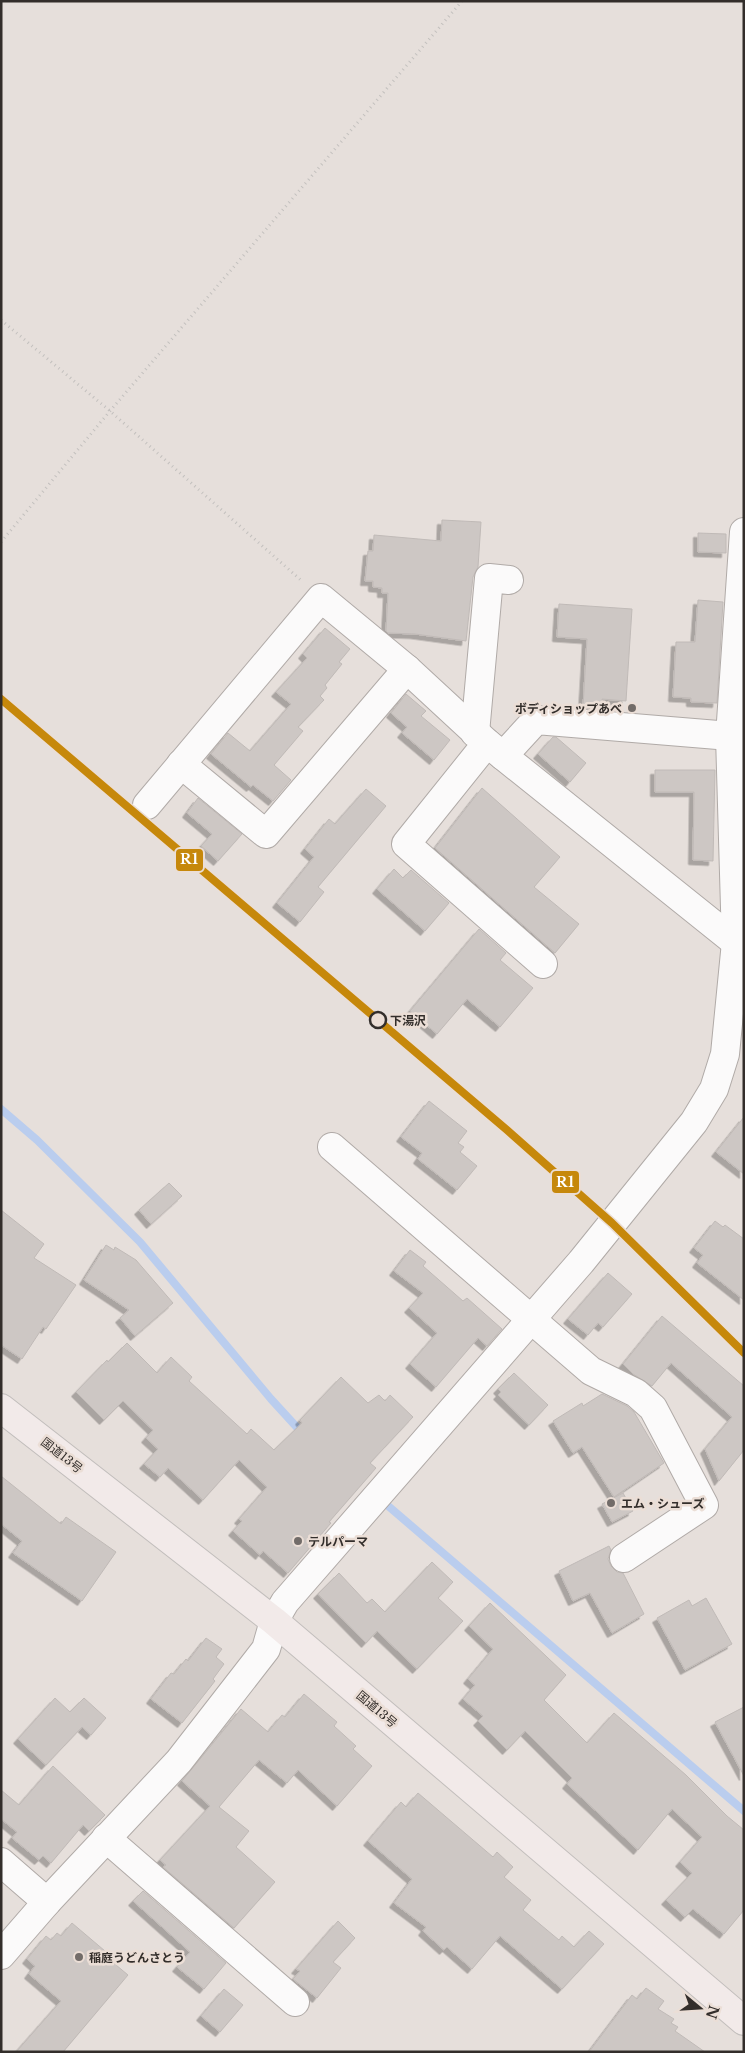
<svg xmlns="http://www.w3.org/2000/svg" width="745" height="2053" font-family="'Libre Baskerville','Noto Sans JP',serif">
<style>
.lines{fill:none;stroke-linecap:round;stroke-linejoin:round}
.stream{stroke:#bacdee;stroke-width:8}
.building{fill:#cdc7c4;stroke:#c0bab7;filter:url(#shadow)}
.minor-casing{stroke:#b0aaa7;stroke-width:30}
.highway-casing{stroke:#c2bebc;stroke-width:30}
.path{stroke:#c3c0be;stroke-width:3;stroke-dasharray:1 4;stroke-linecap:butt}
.minor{stroke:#fbfafa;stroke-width:28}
.highway{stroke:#f2eae9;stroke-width:28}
.rail-1-casing{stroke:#ebded6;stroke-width:11}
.rail-1{stroke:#c6880b;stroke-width:8}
.poi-dot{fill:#726c69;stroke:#ebded6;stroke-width:2}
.stop-dot{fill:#ebded6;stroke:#332e2b;stroke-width:2.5}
.labels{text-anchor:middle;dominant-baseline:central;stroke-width:5;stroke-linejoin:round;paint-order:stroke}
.poi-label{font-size:12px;font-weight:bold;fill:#332e2b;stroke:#ebded6;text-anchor:start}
.stop-label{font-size:12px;font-weight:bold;fill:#332e2b;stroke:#ebded6;text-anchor:start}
.street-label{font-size:12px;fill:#332e2b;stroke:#ebded6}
.line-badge{stroke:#ebded6;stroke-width:2}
.badge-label{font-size:14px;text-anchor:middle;font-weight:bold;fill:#fff}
</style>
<defs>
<filter id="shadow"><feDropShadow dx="-4.5" dy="4.5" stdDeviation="0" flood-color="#0004"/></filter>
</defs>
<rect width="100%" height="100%" fill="#e6dfdb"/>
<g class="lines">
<g class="stream">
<polyline points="1,1109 37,1140 140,1242 271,1399 303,1434"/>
<polyline points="387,1505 744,1811"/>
</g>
</g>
<g class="building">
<polygon points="442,520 481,522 478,567 473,577 466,641 415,634 388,633 386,631 388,593 382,593 382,588 373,587 373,581 365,581 368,551 373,551 374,535 441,541"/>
<polygon points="698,533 726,534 726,553 698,552"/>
<polygon points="698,600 723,602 717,703 691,702 691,698 673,697 676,642 695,642"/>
<polygon points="559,604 632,609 626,701 602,699 602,708 583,707 587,639 557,637"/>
<polygon points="325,628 350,649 339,662 342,664 325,685 327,688 320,696 324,700 298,727 303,731 274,765 291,780 273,801 253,785 251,787 211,754 228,733 250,751 291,704 276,692 307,658 303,654"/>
<polygon points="406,694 426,711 421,716 450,740 434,760 402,733 407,727 391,713"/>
<polygon points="553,737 556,737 586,763 570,782 538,754"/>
<polygon points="655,770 715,770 713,861 693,860 694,792 655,792"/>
<polygon points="482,788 560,857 534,887 579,924 555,953 435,848"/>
<polygon points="366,789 386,806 318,887 324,892 300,922 277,903 314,857 305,849 329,819 335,824"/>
<polygon points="198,798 242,834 218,861 201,846 212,834 187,813"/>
<polygon points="394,869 403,878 411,870 449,903 425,931 377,889"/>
<polygon points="479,929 506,953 500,960 533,988 500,1027 467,999 437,1034 410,1011"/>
<polygon points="429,1101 467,1131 458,1143 464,1147 460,1152 477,1166 457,1190 418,1159 422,1153 401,1137"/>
<polygon points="744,1117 744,1174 716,1152"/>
<polygon points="169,1183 182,1196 151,1224 139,1210"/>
<polygon points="1,1210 44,1244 34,1258 76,1285 46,1329 43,1327 22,1359 1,1345"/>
<polygon points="715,1221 723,1227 725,1225 744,1239 744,1300 697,1263 703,1255 694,1248"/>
<polygon points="106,1245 114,1250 115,1247 136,1260 173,1303 135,1336 120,1318 129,1310 84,1280"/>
<polygon points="410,1250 426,1262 423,1266 463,1301 467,1298 502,1329 487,1346 478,1338 436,1387 410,1364 437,1333 409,1308 423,1293 394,1271"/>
<polygon points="608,1273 632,1294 603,1327 598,1323 588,1335 568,1319"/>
<polygon points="662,1316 744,1386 744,1450 719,1481 705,1449 732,1417 671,1363 652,1386 633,1374 623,1364"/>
<polygon points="127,1343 157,1373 171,1357 192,1377 189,1381 247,1434 251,1429 274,1450 302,1423 300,1420 341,1377 368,1403 379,1395 385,1401 390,1395 413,1417 370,1463 376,1468 329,1522 331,1523 288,1573 263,1551 260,1555 233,1531 242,1521 239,1519 267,1487 239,1460 203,1500 168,1468 160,1477 144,1464 158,1449 146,1438 153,1430 123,1401 104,1420 76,1392 107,1360 108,1362"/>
<polygon points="514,1373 548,1405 529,1425 498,1395 501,1392 498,1389"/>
<polygon points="602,1394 627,1406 634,1412 664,1463 614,1497 582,1447 573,1453 553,1421 582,1403 583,1406"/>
<polygon points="1,1476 61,1524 66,1517 116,1552 82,1601 13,1553 22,1541 1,1524"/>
<polygon points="623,1493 633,1511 612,1522 602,1504"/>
<polygon points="609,1546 611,1550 608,1559 611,1566 617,1572 623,1573 644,1614 612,1633 590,1593 573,1601 559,1571"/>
<polygon points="432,1562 453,1582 438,1598 463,1621 417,1669 377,1631 366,1643 318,1594 339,1573 367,1603 372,1599 385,1612"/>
<polygon points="706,1598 732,1644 685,1670 657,1618 689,1600 692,1606"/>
<polygon points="490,1603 566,1675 544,1700 587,1743 614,1713 686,1775 727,1816 744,1830 744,1910 724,1934 693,1909 685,1917 666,1900 692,1873 680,1862 702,1837 672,1809 638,1850 567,1784 572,1778 525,1731 507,1750 478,1721 483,1716 463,1699 475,1685 468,1679 493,1649 469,1626"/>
<polygon points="206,1638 222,1649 216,1657 224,1664 213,1679 215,1681 182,1723 151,1699 171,1673 174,1674 186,1659 188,1661"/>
<polygon points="304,1694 337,1722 334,1726 356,1746 353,1749 372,1766 337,1806 298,1770 287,1783 259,1760 219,1807 249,1831 236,1847 275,1882 234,1928 163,1867 166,1865 160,1860 210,1806 182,1781 241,1709 268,1732 282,1715 285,1717"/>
<polygon points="55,1698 70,1712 84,1698 106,1718 91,1735 82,1727 46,1765 18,1739"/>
<polygon points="744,1707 744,1776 715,1722"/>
<polygon points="53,1766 105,1815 89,1831 83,1825 51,1863 43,1856 39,1860 12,1838 17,1832 1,1819 1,1790 19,1805"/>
<polygon points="418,1793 493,1857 497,1852 513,1867 504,1877 531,1900 523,1910 559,1940 562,1936 574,1947 589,1931 604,1944 562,1989 500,1936 472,1969 447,1947 444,1950 423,1931 426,1927 394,1903 412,1879 368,1841 401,1802 406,1807"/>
<polygon points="143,1891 226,1963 204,1989 177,1967 190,1952 133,1901"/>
<polygon points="338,1921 355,1938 333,1962 341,1968 317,1998 293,1979 300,1971 296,1969"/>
<polygon points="72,1923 105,1951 103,1954 128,1975 63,2052 16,2052 61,2001 29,1974 35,1966 27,1959 46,1936 51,1940 57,1933 61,1936"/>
<polygon points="646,1988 664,2001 658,2009 674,2019 671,2023 678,2027 675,2031 705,2052 589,2052 632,1995 637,1999"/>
<polygon points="224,1989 243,2005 220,2032 201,2016"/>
</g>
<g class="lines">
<defs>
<g id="minor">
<polyline points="475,733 489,578 509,580"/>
<polyline points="487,743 406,844 543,964"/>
<polyline points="503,756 536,720 730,736"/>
<polyline points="181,764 266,834 407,669"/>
<polyline points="147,805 321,598 407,669 487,743 744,949"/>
<polyline points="332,1147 591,1371 636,1393 653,1408 704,1505 624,1558"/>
<polyline points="106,1838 295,2002"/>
<polyline points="1,1862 47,1902"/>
<polyline points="1,1955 47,1902 179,1761 266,1649 274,1621 285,1602 581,1262 694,1122 714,1089 725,1054 736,942 730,736 744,532"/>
</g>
<polyline id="highway" points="1,1408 274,1621 744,2021"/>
</defs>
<use href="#minor" class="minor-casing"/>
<use href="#highway" class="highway-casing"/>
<g class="path">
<polyline points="1,320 110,411 303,582"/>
<polyline points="1,542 110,411 462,1"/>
</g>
<use href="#minor" class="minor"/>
<use href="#highway" class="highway"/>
<defs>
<polyline id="rail-1" points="1,699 507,1130 612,1223 744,1353"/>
</defs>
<use href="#rail-1" class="rail-1-casing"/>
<use href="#rail-1" class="rail-1"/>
</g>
<g class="poi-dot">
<circle cx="632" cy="708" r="5"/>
<circle cx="611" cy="1503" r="5"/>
<circle cx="298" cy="1541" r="5"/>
<circle cx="79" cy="1957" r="5"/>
</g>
<circle class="stop-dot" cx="378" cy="1020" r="8"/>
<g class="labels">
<g class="poi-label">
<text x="622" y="708" text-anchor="end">ボディショップあべ</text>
<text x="621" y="1503">エム・シューズ</text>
<text x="308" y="1541">テルパーマ</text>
<text x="89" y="1957">稲庭うどんさとう</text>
</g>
<g class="stop-label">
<text x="390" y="1020">下湯沢</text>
</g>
<g class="street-label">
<text transform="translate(62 1455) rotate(38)">国道13号</text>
<text transform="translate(377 1709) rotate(40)">国道13号</text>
</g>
</g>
<g class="line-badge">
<rect x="175" y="848" width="29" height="24" rx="5" fill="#c6880b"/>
<rect x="551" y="1170" width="29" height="24" rx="5" fill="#c6880b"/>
</g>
<g class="badge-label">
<text x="189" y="864">R1</text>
<text x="565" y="1187">R1</text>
</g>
<rect width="745" height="2053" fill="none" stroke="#332e2b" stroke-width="5"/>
<g transform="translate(700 2008) rotate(108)" stroke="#ebded6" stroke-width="4" paint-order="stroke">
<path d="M0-4L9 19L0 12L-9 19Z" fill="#332e2b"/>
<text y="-8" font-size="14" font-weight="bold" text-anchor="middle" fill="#332e2b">N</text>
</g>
</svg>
